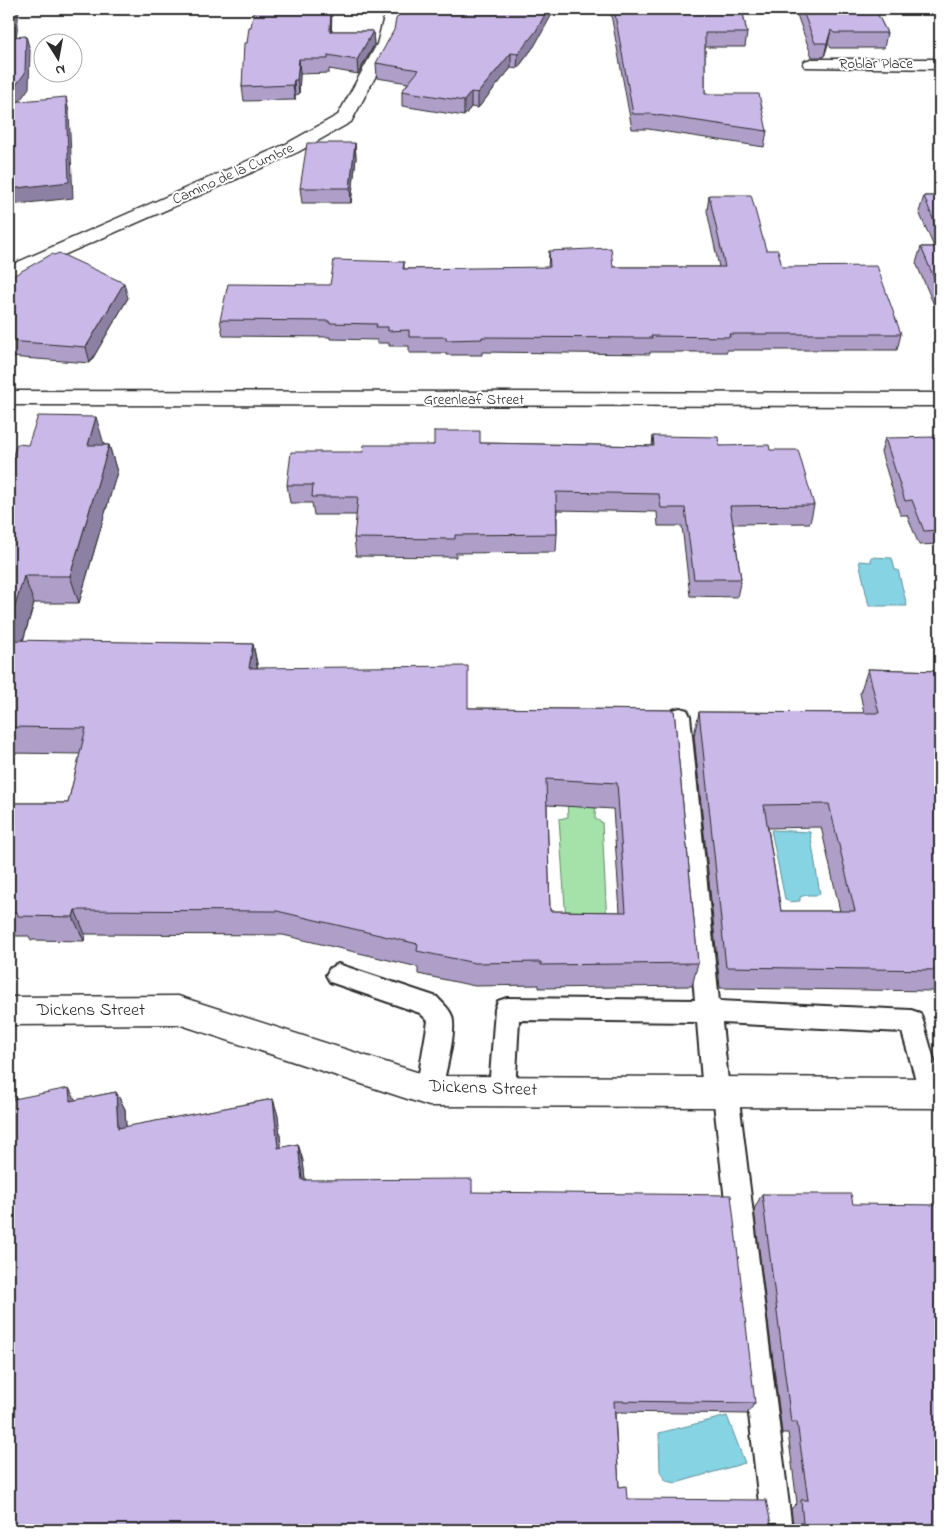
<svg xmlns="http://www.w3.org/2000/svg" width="949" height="1539" font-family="'Indie Flower',sans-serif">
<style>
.green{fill:#a4e2aa;stroke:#68866a}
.water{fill:#85d3e3;stroke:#619099}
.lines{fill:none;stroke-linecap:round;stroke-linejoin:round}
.lane-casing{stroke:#2b2b2b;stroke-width:4}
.street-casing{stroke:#2b2b2b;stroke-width:3}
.lane{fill:#fff;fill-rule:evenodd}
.street{fill:#fff;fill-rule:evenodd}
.wall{fill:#ae9ec8;stroke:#2b2b2b;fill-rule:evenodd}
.shaded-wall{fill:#8d81a3;stroke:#2b2b2b}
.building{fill:#cab8e9;stroke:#2b2b2b;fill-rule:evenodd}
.labels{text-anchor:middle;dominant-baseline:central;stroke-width:4;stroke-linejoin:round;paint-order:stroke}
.far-street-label{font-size:15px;fill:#2b2b2b;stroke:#fff}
.street-label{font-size:18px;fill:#2b2b2b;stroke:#fff}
</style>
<rect width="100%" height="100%" fill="#fff"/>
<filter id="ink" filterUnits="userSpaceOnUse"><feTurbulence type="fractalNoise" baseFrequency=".02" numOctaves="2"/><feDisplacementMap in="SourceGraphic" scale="10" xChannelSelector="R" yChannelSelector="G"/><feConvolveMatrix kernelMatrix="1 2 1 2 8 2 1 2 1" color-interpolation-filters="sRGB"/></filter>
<g filter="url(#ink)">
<polygon class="green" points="566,784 596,785 595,819 602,822 607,923 566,922 559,819 568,817"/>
<g class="water">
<polygon points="871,557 892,558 895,570 898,570 907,606 869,606 859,561 871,562"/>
<polygon points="771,830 810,832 820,894 818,895 806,895 800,897 800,901 789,902 785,899"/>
<polygon points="727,1416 745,1463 676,1483 666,1481 660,1471 659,1433"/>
</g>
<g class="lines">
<defs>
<g id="lane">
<polygon points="680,708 687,710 690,716 719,1001 911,1010 920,1013 923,1021 940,1081 940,1101 931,1105 922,1101 902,1032 722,1023 728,1081 734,1084 738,1092 792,1530 762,1530 714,1103 707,1100 703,1092 697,1022 519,1020 515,1091 511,1099 502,1103 493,1099 489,1091 495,1009 498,1001 507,998 695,1000 670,716 673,710"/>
<path d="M 338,964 L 437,997 C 442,1003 449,1008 452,1016 C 457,1033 445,1072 442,1091 L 438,1099 L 429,1103 L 420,1099 L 416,1091 L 428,1021 L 420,1013 L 330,982 L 326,975 L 330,968 Z"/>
</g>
<g id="street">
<polygon points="386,9 400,9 393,44 351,122 298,152 9,279 9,266 286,144 338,115 377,44"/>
<polygon points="811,59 940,59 940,69 805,67 803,64 805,61"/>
<polygon points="9,391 940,393 940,406 9,405"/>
<polygon points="178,996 429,1076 940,1078 940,1108 429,1106 178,1024 9,1025 9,997"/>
</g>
</defs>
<use href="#lane" class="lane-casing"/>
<use href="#street" class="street-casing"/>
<use href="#lane" class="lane"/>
<use href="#street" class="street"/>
</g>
<g class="wall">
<polygon points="610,9 742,9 747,33 745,47 705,47 705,94 767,131 764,147 648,129 632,129"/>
<polygon points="795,9 875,9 887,33 884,48 831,48 828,44 824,57 812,57"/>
<polygon points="916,9 940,9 940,12 916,11"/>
<polygon points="251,27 331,31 373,31 374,45 358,74 329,69 329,73 300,74 299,94 295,95 295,100 244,101 242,87 247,43"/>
<polygon points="535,45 517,69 511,68 478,108 471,107 464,116 402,106 402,91 408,83 377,78 376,63"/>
<polygon points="355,143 356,158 351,203 302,203 300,188"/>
<polygon points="709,195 766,250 782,267 901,334 897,350 727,350 727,352 650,352 650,354 482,352 482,355 446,355 446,353 409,353 409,346 389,346 389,343 377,343 377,340 330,339 330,337 223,336 220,320 404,262 404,269 548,268 549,251 613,267 719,267 707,211"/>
<polygon points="924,196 940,196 940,319 916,263 921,247 934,247 919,212"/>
<polygon points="9,278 128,298 90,363 9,357"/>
<polygon points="653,436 719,446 770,450 814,505 810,523 733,524 741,579 737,597 690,596 682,526 658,526 657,512 557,510 557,534 556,552 456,553 456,557 356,556 354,538 357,515 314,515 312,503 290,503 287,485 363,452 434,445 480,443 652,446"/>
<polygon points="885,438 940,447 940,544 919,545 907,515 900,515 881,452"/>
<path d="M 104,444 L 104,445 L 109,445 L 117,472 L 79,603 L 34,603 L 23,641 L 253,644 L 258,668 L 468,708 L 674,710 L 698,963 L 692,986 L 539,988 L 539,985 L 475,986 L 418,974 L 418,967 L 283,935 L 85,934 L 84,941 L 31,940 L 29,936 L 9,936 L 9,803 L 68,803 L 80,754 L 9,753 L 9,466 ZM 547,805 L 613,809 L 620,912 L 550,911 Z"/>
<path d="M 868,669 L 940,671 L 940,1001 L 936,1001 L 933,991 L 720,988 L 694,736 L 699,712 L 864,713 L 860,693 ZM 821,827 L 840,911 L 781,911 L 768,828 Z"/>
<polygon points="116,1092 125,1109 126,1127 273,1099 278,1116 281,1148 298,1144 303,1161 305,1180 472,1192 755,1403 747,1414 615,1412 619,1487 627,1499 771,1524 793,1524 791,1509 797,1503 788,1433 782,1433 754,1209 762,1194 853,1204 940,1530 9,1530 76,1100"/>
</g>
<g class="shaded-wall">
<polygon points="14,9 19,9 15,52 11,37"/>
<polygon points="331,9 332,9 331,46 330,31"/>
<polygon points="548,9 555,9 535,45 517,69 518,54"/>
<polygon points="831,30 828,44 824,57 827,43"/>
<polygon points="373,31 374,45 358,74 357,60"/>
<polygon points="26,36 30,50 29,88 9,116 9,95"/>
<polygon points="511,53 511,68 478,108 478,93"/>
<polygon points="299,59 300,74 299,94 297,80"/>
<polygon points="294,80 295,95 295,100 293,85"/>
<polygon points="471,92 471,107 464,116 464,101"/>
<polygon points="66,97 69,112 73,198 9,205 9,189"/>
<polygon points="355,143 356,158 351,203 350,188"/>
<polygon points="124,283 128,298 90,363 86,347"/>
<polygon points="96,417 104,444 95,472 88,445"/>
<polygon points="109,445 117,472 79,603 70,576"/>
<polygon points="24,576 34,603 15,667 9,651 9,626"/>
<polygon points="253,644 258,671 249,668"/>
<polygon points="75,910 85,934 84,941 73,917"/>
<polygon points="69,1088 79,1106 70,1101"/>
<polygon points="116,1092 125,1109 127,1145 118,1128"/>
<polygon points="273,1099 278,1116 283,1165 278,1148"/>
<polygon points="298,1144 303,1161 307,1196 302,1180"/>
</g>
<g class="building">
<polygon points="9,9 14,9 11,37 26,36 25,73 9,95"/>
<polygon points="254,9 331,9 330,31 373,31 357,60 328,55 328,59 299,59 297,80 294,80 293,85 242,87 244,43 247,43 249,27 251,27"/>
<polygon points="403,9 548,9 536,31 518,54 511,53 478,93 471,92 464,101 402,91 419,70 376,63 394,30 396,19"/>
<polygon points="614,9 742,9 747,33 705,33 705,94 759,94 767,131 650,114 633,114"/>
<polygon points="802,9 875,9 887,33 834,33 831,30 827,43 815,43"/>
<polygon points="66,97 69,182 9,189 9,102"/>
<polygon points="307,143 355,143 350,188 300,188"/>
<polygon points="709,195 751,195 766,250 778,250 782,267 877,266 901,334 729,334 730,337 651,336 652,338 482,337 482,339 446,340 446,337 409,337 409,330 388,331 388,327 376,327 377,324 329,323 329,321 220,320 228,284 330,285 334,260 404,262 403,269 550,267 549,251 611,248 613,267 725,267"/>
<polygon points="924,196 940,196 940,237"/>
<polygon points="921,247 940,247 940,292"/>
<polygon points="59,253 124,283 86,347 9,341 9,278 52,254 54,255"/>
<polygon points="38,416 96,417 88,445 109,445 70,576 24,576 9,626 9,466 17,444 28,445"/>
<polygon points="434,431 480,431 480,443 654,446 653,436 718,437 719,446 769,445 770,450 798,450 814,505 730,506 741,579 694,579 685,508 661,508 659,494 556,492 557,534 455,535 455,539 354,538 358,497 312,497 313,485 287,485 291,452 363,452 364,445 434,445"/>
<polygon points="937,437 940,447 940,530 924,531 912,500 905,501 885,438"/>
<path d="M 9,640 L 253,644 L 249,668 L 468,666 L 468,708 L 674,710 L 698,963 L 541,965 L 541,962 L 475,963 L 417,951 L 418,944 L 277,911 L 75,910 L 73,917 L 18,916 L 17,912 L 9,912 L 9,803 L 68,803 L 86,728 L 9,727 ZM 546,779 L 617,783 L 626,912 L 550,911 Z"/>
<path d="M 868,669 L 940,671 L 940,970 L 726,967 L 699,712 L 879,713 ZM 829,804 L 855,911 L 781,911 L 764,805 Z"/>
<polygon points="69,1088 70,1101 116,1092 118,1128 273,1099 278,1148 298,1144 302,1180 472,1179 472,1192 731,1195 755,1403 614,1401 619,1487 626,1486 627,1499 766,1500 771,1524 803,1523 801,1500 808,1500 797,1422 791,1422 762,1194 851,1194 853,1204 940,1205 940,1530 9,1530 9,1100"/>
</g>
</g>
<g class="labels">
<g class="far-street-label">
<text x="876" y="64">Roblar Place</text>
<text transform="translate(233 174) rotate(-24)">Camino de la Cumbre</text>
<text x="474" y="400">Greenleaf Street</text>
</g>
<g class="street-label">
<text x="91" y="1011">Dickens Street</text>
<text transform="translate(483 1089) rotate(2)">Dickens Street</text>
</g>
</g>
<rect width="949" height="1539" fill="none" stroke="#fff" stroke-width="30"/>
<rect x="15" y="15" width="919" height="1509" fill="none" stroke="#2b2b2b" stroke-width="2" filter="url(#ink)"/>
<g transform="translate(58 58) rotate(169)"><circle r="24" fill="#ffffff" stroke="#aaaaaa"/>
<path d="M0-4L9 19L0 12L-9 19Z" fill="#2b2b2b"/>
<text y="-8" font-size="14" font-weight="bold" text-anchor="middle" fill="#2b2b2b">N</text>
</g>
</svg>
